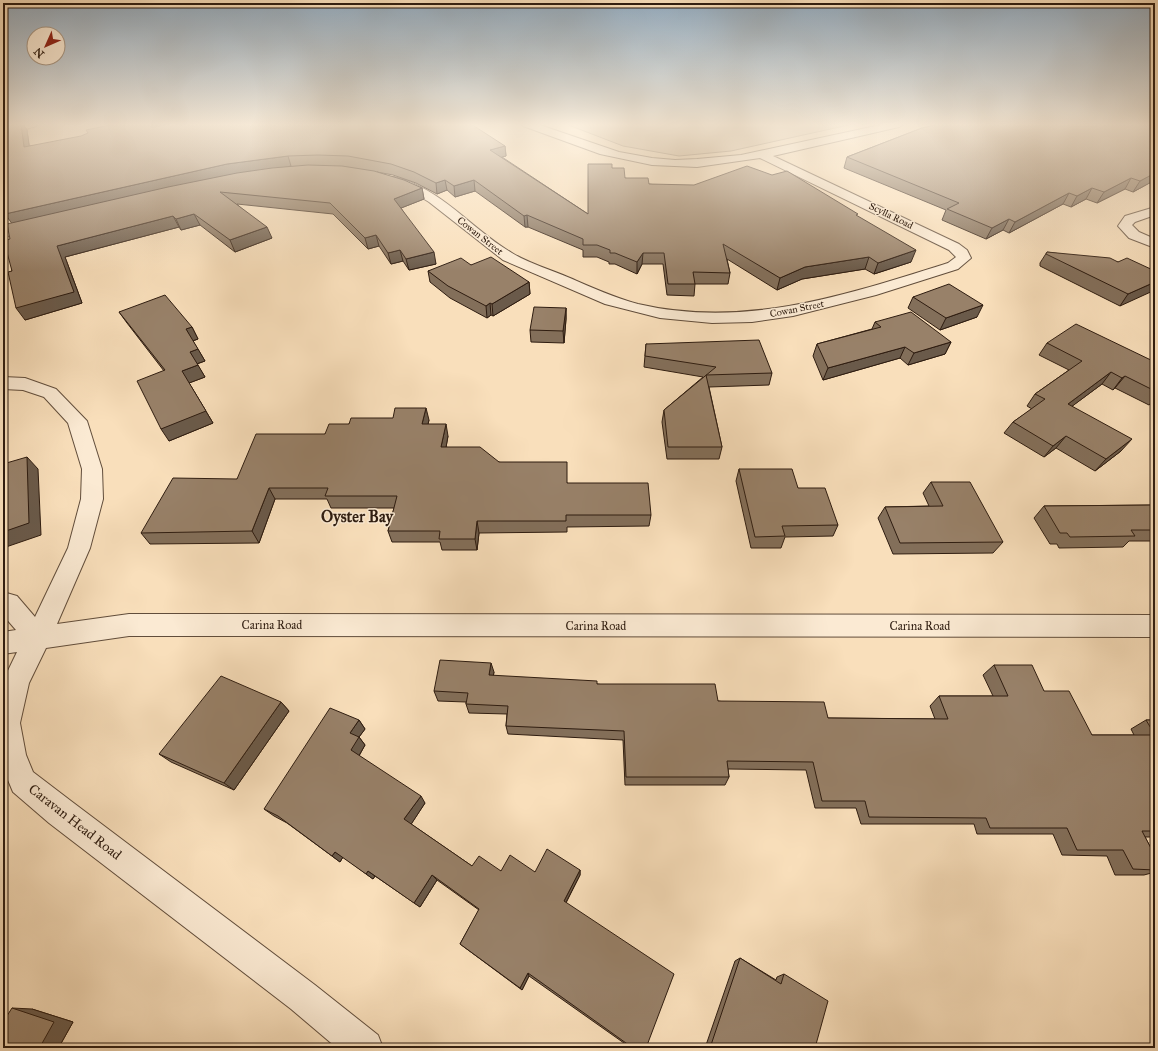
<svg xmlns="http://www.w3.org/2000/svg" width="1158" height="1051" font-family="'IM FELL Great Primer',serif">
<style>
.green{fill:#d6be9e;stroke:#826d57}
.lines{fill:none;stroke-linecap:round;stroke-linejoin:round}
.minor-casing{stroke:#614d3b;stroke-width:2}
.minor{fill:#fbead3;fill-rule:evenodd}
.wall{fill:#836f5a;stroke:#2e1c10}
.shaded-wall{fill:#6a5a4a;stroke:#2e1c10}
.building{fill:#988169;stroke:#2e1c10}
.labels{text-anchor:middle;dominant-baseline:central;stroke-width:3;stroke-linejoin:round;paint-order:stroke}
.far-street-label{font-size:10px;fill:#2e1c10;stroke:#fbead3}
.street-label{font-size:12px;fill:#2e1c10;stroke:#fbead3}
.near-street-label{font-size:14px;fill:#2e1c10;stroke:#fbead3}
.district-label{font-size:16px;font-weight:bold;fill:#2e1c10;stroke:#fbead3}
</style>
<rect width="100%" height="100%" fill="#f9dfbb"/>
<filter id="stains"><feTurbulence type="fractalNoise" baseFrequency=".005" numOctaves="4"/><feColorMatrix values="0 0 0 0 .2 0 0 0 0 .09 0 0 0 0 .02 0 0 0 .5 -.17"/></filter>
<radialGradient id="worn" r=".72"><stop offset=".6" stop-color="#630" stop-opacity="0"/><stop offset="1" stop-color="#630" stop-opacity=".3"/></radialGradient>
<polygon class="green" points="566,124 853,124 731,151 679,156 623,146"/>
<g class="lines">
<defs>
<g id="minor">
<polygon points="21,124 37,124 36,126 3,136 3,129"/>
<path d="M 522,124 L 537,124 L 619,152 L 652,158 L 675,160 L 697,159 L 741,155 L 885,124 L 904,124 L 899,127 L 773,156 L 959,244 L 967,250 L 971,258 L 958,269 L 876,295 L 793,316 L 752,322 L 712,323 L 660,318 L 605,304 L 503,260 L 429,202 L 411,191 L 390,184 L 388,181 L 390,178 L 394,177 C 443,189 471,229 512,253 C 530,264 552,270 570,278 C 593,288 615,298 638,304 C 746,329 846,295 948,263 L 956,257 L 949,250 L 760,158 L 697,167 L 652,165 L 600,154 L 523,126 Z"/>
<polygon points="1155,207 1155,215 1135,222 1132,225 1139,232 1155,239 1155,248 1129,238 1118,226 1125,216"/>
<polygon points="38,221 43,222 45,225 43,228 3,237 3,229"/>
<polygon points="3,377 25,378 56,389 87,421 102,469 103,499 90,548 57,624 129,614 1155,615 1155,637 129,636 46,648 29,683 20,723 26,755 33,772 71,801 315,985 378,1035 383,1048 337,1048 291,1009 49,823 13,792 3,768 3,681 17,652 3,654 3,632 16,630 3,615 3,592 17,596 35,617 68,548 81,499 82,469 68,423 44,397 23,390 3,389"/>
</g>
</defs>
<use href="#minor" class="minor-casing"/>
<use href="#minor" class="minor"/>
</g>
<g class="wall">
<polygon points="3,124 23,124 27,130 29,146 505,146 506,156 502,157 588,214 612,168 625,178 649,184 857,216 911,262 874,274 865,269 802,279 777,290 727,259 730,273 728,284 695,284 694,296 667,295 663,264 642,264 637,274 615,264 609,264 609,262 597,257 583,257 583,250 528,227 525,227 475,191 455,197 447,190 437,194 416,183 393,175 377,172 422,188 424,199 401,208 436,264 409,270 403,261 391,264 379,246 368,249 333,214 237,204 272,238 235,252 200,225 181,230 179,227 65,257 82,303 25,320 12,271 10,239 12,223 5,214 4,205"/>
<polygon points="922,128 1155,180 1133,192 1125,189 1097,203 1086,199 1071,207 1063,204 1009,233 1003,230 986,239 942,220 946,210 844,168 847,157"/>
<polygon points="1047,252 1118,262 1155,271 1120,306 1040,266 1040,263"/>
<polygon points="471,265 529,282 530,294 493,316 491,315 487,318 450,298 430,282 428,271"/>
<polygon points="913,297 977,317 940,330 908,308"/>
<polygon points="566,308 566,319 564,343 531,342 530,330"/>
<polygon points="119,312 192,327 198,339 193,341 205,361 197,364 205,377 189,383 213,423 169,441 164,371 127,323"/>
<polygon points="875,322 951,342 945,354 908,365 900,358 823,380 813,356 817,344 872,329"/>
<polygon points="1047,343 1155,362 1155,400 1149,405 1115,388 1113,390 1102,384 1072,406 1121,451 1095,471 1056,448 1044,457 1004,433 1013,422 1032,409 1027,406 1035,394 1069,370 1039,355"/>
<polygon points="646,344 772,373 769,385 709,387 722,447 719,459 667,459 662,422 664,410 703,377 644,367"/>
<polygon points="429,420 428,424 448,436 446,447 499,462 567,483 651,515 649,526 567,527 567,532 479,533 477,550 442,550 440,542 392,542 388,531 394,508 331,508 327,499 275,499 259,543 150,544 141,533 237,479 325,434 349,424"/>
<polygon points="739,469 798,488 838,525 833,536 785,537 781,548 751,548 736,481"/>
<polygon points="931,482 1003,542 993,553 893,554 878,518 885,507 929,506 923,493"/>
<polygon points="1155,505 1155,541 1129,541 1123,547 1059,548 1057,544 1050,544 1034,518 1044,506"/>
<polygon points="994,665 1044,691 1092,735 1134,735 1131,729 1146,720 1155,720 1155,837 1145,837 1155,856 1155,872 1144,875 1115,875 1107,856 1062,855 1053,834 977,834 974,824 861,824 856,808 815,808 806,770 728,769 729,777 725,785 625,785 623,740 508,734 506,726 507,714 469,713 466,704 466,702 438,701 434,691 494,672 493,676 597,684 718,701 828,718 935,719 930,706 939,696 993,696 983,675"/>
<polygon points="281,702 289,711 234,790 171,762 159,754"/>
<polygon points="359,720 365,729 359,737 365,745 359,756 425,803 411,824 472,866 501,871 535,872 580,870 580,875 566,903 646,1048 631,1048 529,976 522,990 464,947 460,944 479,910 437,880 420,907 375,876 373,879 343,857 340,862 287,823 274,816 264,809"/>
<polygon points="740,958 776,980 777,977 784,974 815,1048 705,1048 735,961"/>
<polygon points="32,1009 73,1022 59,1047 62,1048 3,1048"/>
</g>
<g class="shaded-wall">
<polygon points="21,124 23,124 27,130 31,158 24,147"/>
<polygon points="505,146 506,156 491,160 490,150"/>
<polygon points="288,156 291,166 13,225 5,214 227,164"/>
<polygon points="1155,173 1155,180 1133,192 1140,181"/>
<polygon points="1131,178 1125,189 1097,203 1104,192"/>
<polygon points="445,180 447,190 437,194 436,183"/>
<polygon points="474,180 475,191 455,197 454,186"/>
<polygon points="422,188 424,199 396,210 394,199"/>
<polygon points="1092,188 1086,199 1071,207 1077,196"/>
<polygon points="1069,193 1063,204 1009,233 1015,222"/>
<polygon points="194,214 200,225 181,230 176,219"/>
<polygon points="527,215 528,227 525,227 524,216"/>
<polygon points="173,216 179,227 65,257 82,303 25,320 16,308 57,246"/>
<polygon points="1009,219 1003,230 986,239 992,228"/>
<polygon points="267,227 272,238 235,252 230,240"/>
<polygon points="376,235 379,246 368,249 365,238"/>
<polygon points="400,250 403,261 391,264 388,253"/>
<polygon points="916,250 911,262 874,274 878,263"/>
<polygon points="434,252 436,264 409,270 406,259"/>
<polygon points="643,253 642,264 637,274 637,262"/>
<polygon points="869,257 865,269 802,279 777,290 780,278 805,267"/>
<polygon points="529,282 530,294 493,316 492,304"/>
<polygon points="1155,282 1155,290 1120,306 1128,294"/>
<polygon points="490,303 491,315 487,318 486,306"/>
<polygon points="983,305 977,317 940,330 946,318"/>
<polygon points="566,308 566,319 564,343 563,331"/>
<polygon points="192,327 198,339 192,341 186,329"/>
<polygon points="951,342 945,354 908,365 914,353"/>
<polygon points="905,347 900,358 823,380 828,368"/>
<polygon points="198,349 205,361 196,364 190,352"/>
<polygon points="198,365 205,377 189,383 213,423 169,441 161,429 182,371"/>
<polygon points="1111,372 1102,384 1059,416 1068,404"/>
<polygon points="1125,376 1115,388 1113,390 1122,378"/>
<polygon points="1155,398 1155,400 1149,405"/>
<polygon points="426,408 429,420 425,436 422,424"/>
<polygon points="446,424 448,436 444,459 441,447"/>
<polygon points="1066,436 1056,448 1044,457 1053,446"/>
<polygon points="1132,439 1121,451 1095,471 1106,459"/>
<polygon points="27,457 38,469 41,535 3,548 3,532"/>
<polygon points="269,488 275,499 259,543 252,531"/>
<polygon points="477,521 479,533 477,550 475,539"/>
<polygon points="491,663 494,672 492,685 489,675"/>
<polygon points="281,702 289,711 234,790 224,783"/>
<polygon points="359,720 365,729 359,737 365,745 357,759 351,750 350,733"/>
<polygon points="421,796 425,803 410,826 404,819"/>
<polygon points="335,852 343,857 340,862 332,856"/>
<polygon points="580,870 580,875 564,906 564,901"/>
<polygon points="368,871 375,876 373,879 366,874"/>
<polygon points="432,875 437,880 420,907 414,903"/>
<polygon points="528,973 529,976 522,990 520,988"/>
<polygon points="12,1008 32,1009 73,1022 59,1047 40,1047"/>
</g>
<g class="building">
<polygon points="9,124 21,124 24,147 81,136 88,133 86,130 115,124 471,124 505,146 490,150 588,214 588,164 612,164 612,168 624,168 625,178 648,178 649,184 694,185 747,166 772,175 787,171 858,214 856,215 916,250 878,263 869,257 805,267 780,278 723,244 730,273 693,272 695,284 668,284 664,253 643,253 637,262 615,253 610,253 610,250 597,245 583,245 583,239 527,215 524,216 474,180 454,186 445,180 436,183 414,172 391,164 348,156 318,155 288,156 227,164 5,214 3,200 3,126"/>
<polygon points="939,124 1155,124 1155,173 1140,181 1131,178 1104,192 1092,188 1077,196 1069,193 1015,222 1009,219 992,228 947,209 959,203 847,157 922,128"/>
<polygon points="308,165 342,166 374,171 404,180 422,188 394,199 434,252 406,259 400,250 388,253 376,235 365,238 330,203 220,192 267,227 230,240 194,214 176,219 173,216 57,246 74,292 16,308 8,272 12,271 4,241 10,239 7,224 168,187 237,173 272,168"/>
<polygon points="1047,252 1110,258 1118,262 1127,258 1155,271 1155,282 1128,294 1046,254"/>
<polygon points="491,257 529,282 492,304 490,303 486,306 448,286 428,271 461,258 471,265"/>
<polygon points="949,284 983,305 946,318 913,297"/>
<polygon points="165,295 192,327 186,329 198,349 190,352 198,365 182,371 206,411 161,429 137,381 165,370 119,312"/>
<polygon points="534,307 566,308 563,331 530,330"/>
<polygon points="911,312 951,342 914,353 905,347 828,368 817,344 881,327 875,322"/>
<polygon points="1076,324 1155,362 1155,391 1125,376 1122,378 1111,372 1068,404 1132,439 1106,459 1066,436 1053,446 1013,422 1045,399 1035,394 1082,361 1047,343"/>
<polygon points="759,340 772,373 706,375 722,447 668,447 664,410 716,367 645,356 646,344"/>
<polygon points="395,408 426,408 422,424 446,424 441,447 480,447 499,462 567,462 567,483 648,483 651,515 566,515 566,521 477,521 475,539 439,539 440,531 388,531 397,496 325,496 328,488 269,488 252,531 141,533 173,478 237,479 256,434 325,434 329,424 349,424 351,418 393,418"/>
<polygon points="27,457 29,523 3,532 3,464"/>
<polygon points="739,469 792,469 798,488 825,488 838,525 782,526 785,536 755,537"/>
<polygon points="931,482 970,482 1003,542 900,543 885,507 943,506"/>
<polygon points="1155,505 1155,530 1131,530 1135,536 1070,537 1067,533 1060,533 1044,506"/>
<polygon points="440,660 491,663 489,675 597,681 597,684 715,684 718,701 824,702 828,718 948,719 939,696 1008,696 994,665 1032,665 1044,691 1069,691 1092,735 1155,735 1146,720 1155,720 1155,831 1142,831 1155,856 1155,870 1133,869 1123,850 1077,850 1067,828 990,828 986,818 869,817 865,801 822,801 813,762 727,761 729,777 626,777 624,731 506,726 508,706 466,704 468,693 434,691"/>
<polygon points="221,676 281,702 224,783 159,754"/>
<polygon points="330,708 359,720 350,733 359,737 351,750 421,796 404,819 472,866 479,856 501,871 510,855 535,872 547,849 580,870 564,901 674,974 646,1048 633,1048 528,973 520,988 460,944 479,909 432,875 414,903 368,871 366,874 335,852 332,856 278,816 264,809"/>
<polygon points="740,958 781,984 784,974 828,1001 815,1048 710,1048"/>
<polygon points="12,1008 54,1022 40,1047 43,1048 3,1048 3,1022"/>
</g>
<linearGradient id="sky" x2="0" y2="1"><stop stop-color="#93abbf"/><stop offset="0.46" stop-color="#fcf1e0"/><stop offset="1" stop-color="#fcf1e0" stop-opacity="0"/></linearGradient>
<rect width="1158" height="271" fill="url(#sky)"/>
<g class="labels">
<g class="far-street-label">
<text transform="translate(891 216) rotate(26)">Scylla Road</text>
<text transform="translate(480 236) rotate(38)">Cowan Street</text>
<text transform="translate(797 309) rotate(-11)">Cowan Street</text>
</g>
<g class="street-label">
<text x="272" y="625">Carina Road</text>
<text x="596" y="626">Carina Road</text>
<text x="920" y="626">Carina Road</text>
</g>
<g class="near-street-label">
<text transform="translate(75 822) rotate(38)">Caravan Head Road</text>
</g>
<g class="district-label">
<text x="357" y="516">Oyster Bay</text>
</g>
</g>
<rect width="1158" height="1051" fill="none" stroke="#f9dfbb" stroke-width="16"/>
<rect x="4" y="4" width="1150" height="1043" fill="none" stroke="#2e1c10" stroke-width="2"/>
<rect x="8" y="8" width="1142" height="1035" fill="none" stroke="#2e1c10"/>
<g transform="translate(46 46) rotate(225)"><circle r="19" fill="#fbead3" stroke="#a99885"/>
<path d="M0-3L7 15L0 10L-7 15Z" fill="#8f2418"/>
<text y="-6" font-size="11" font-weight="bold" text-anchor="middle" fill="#2e1c10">N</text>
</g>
<rect width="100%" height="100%" filter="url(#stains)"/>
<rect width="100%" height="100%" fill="url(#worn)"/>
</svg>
